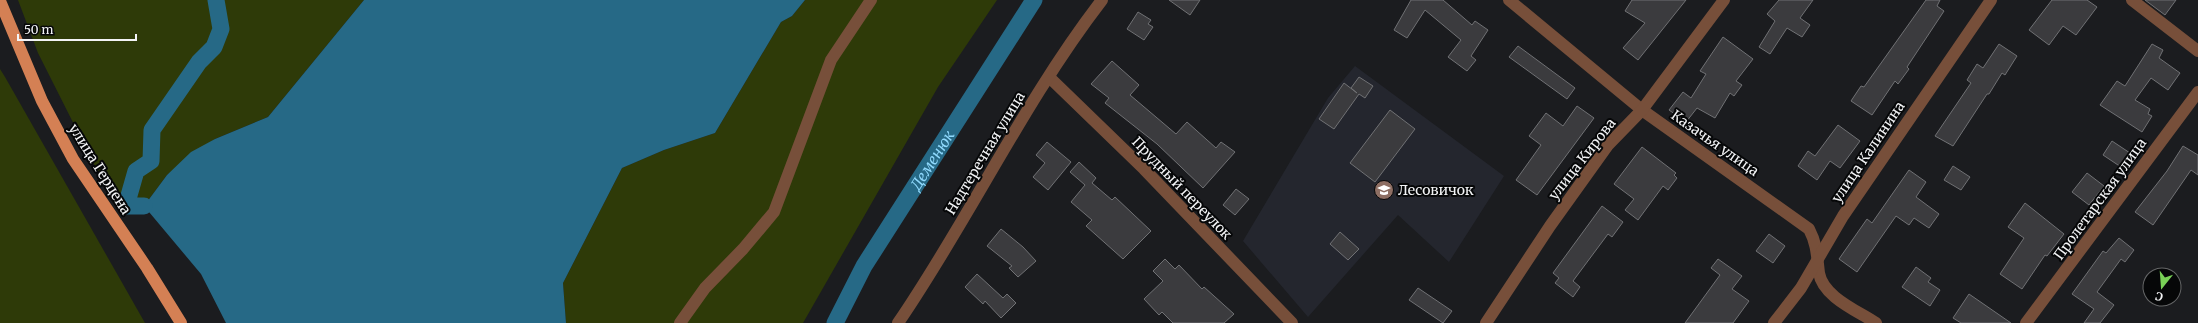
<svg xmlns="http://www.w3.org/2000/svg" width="2198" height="323" font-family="Merriweather,serif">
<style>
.built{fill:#24262e}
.green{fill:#2e3a08}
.water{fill:#266986}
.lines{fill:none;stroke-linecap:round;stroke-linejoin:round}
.canal{stroke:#266986;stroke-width:17}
.building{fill:#3b3b3e;stroke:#707174}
.minor{stroke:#774f3a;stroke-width:12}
.major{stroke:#d48054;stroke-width:12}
.labels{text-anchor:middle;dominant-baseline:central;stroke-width:4;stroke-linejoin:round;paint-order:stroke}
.street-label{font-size:14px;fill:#f3f4f6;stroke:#060708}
.poi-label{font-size:14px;fill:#f3f4f6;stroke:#060708;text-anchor:start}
.water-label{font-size:15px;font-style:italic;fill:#8fd9fd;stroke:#060708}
</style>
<rect width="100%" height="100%" fill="#1b1c1f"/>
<polygon class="built" points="1355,66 1504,176 1449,262 1398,215 1308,317 1243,241 1328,98"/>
<g class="green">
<polygon points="18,0 364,0 268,117 215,139 167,175 144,206 126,206 117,192 101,178 38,53"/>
<polygon points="805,0 997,0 938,87 803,323 566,323 563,283 622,168 664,150 715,133 781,22 792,16"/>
<polygon points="0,69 5,77 145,323 0,323"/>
</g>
<polygon class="water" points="364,0 805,0 792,16 781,22 715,133 664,150 622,168 563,283 566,323 226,323 201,274 144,206 167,175 191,152 215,139 268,117"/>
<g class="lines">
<g class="canal">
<polyline points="144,206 126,206 136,171 151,161 152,130 199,62 214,47 221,29 216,0"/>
<path id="s1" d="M 835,323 L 864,266 L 1034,0"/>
</g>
</g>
<g class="building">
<polygon points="1169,0 1200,0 1190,15"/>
<polygon points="1411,0 1443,0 1472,25 1475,21 1488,30 1471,56 1476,60 1467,71 1448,57 1461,40 1425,10 1407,38 1394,30"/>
<polygon points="1632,0 1686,0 1638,60 1623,48 1645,23 1625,11"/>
<polygon points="1779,0 1813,0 1800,18 1810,25 1802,37 1787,28 1770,54 1759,47 1775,21 1767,14"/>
<polygon points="1926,0 1940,0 1937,6 1944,11 1907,67 1909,69 1898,84 1895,81 1872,115 1851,101 1861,86 1864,87"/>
<polygon points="2052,0 2087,0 2097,7 2076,35 2063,26 2049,45 2029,30"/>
<polygon points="2145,0 2176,0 2165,15"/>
<polygon points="1138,12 1151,20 1148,24 1153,27 1144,40 1127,29"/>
<polygon points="1723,37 1753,59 1736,81 1742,85 1734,96 1730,93 1715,118 1697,108 1686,122 1669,110 1683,92 1691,98 1706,74 1700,71"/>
<polygon points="1999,44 2017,56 2005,75 2002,73 1989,94 1987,94 1953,146 1935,136 1971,83 1967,80 1977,64 1983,68"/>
<polygon points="2152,44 2163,50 2159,58 2180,73 2168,90 2151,78 2135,100 2150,109 2148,114 2152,116 2142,132 2100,105 2117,81 2125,86"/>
<polygon points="1518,46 1575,88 1567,99 1509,57"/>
<polygon points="1112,61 1139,85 1130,95 1176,134 1187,122 1216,148 1221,142 1235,152 1203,188 1157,144 1105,103 1109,98 1091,84"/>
<polygon points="1359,77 1373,86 1365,98 1359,94 1334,129 1319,119 1344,83 1357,93 1351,88"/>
<polygon points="1577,106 1594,118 1537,195 1516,180 1541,145 1529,136 1546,113 1563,126"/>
<polygon points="1390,110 1415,129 1375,182 1350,163"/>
<polygon points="1838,125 1860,141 1840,168 1830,161 1817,180 1798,166 1808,151 1815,156"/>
<polygon points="2112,141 2130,153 2121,167 2103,155"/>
<polygon points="1047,142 1071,162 1048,190 1033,177 1045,163 1036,155"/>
<polygon points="2183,146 2198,155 2198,175 2191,170 2153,225 2135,212 2167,171"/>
<polygon points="1642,147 1676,173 1674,175 1677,178 1668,190 1663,186 1638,220 1625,210 1634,199 1614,184"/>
<polygon points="1079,162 1096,178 1092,183 1112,200 1115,197 1151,231 1123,259 1086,226 1092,220 1071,202 1085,185 1070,172"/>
<polygon points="1953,166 1970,177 1961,190 1944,180"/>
<polygon points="1909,170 1926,182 1916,197 1939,214 1929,228 1914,218 1909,225 1896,216 1857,272 1839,259 1867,219 1872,223"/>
<polygon points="2087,173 2104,186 2089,205 2072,192"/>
<polygon points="1236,189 1249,199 1235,215 1223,205"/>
<polygon points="2025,203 2064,234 2047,256 2045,255 2022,289 2000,274 2024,238 2008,227"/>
<polygon points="1602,206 1623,222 1612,237 1608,234 1573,281 1580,287 1573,297 1555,283 1559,278 1553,273"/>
<polygon points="1001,229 1023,247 1036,261 1018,277 1009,268 1012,266 987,246"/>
<polygon points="1340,232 1359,249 1348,260 1330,244"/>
<polygon points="1769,234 1785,246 1773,263 1756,251"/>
<polygon points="2119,238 2134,250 2125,262 2121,259 2097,292 2114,305 2100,323 2084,323 2094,309 2072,294 2103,251 2106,253"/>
<polygon points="1165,259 1175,269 1179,265 1202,289 1204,287 1234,314 1224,323 1173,323 1162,312 1159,315 1144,299 1163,281 1153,271"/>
<polygon points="1718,259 1742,276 1732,289 1749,301 1733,323 1685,323 1720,275 1711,268"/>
<polygon points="1916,267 1931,278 1928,282 1940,290 1930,306 1902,287"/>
<polygon points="977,274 1003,298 1007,294 1016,303 1001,318 985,301 983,304 965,287"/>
<polygon points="1418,288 1452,311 1443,323 1409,300"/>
<polygon points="1969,294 2011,323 1961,323 1953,318"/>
</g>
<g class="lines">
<g class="minor">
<path d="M 1509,0 L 1642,110 L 1809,229 C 1817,244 1817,257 1819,273 C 1823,297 1858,311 1876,323"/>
<polyline points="2132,0 2198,51"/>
<polyline points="1049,77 1144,169 1292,323"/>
<polyline points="680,323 705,288 743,249 774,212 831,60 871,0"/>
<path d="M 898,323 C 970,218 1024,101 1102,0"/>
<polyline points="1486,323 1550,226 1608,145 1642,110 1724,0"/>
<polyline points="1774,323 1801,288 1843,216 1991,0"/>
<polyline points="2026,323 2198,92"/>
</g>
<polyline class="major" points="0,1 42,101 73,159 147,268 181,323"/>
</g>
<defs>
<symbol id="school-disc" viewBox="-11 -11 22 22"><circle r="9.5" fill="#8d6e63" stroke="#060708"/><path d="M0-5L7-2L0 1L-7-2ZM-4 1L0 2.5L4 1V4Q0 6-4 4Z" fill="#fff"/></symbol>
</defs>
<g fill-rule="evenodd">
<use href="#school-disc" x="1373" y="179" width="22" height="22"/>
</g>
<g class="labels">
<g class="street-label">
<text transform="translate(1715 143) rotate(35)">Казачья улица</text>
<text transform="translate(1868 152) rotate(-56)">улица Калинина</text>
<text transform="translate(985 153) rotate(-59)">Надтеречная улица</text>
<text transform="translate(1582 159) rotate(-52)">улица Кирова</text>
<text transform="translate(100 169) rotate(58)">улица Герцена</text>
<text transform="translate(1182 188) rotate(46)">Прудный переулок</text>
<text transform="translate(2100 199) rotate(-54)">Пролетарская улица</text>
</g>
<g class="poi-label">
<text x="1398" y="190">Лесовичок</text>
</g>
<g class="water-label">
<text stroke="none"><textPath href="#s1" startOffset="190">Деменюк</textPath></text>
</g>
</g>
<g transform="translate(2162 287) rotate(197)"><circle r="19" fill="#060708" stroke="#656667"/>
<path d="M0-3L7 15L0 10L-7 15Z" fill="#79d157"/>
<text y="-6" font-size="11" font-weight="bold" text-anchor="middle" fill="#f3f4f6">С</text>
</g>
<path d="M18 34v6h118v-6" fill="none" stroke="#f3f4f6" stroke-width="2"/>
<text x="24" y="34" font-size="12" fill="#f3f4f6" stroke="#060708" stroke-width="3" paint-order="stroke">50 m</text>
</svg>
